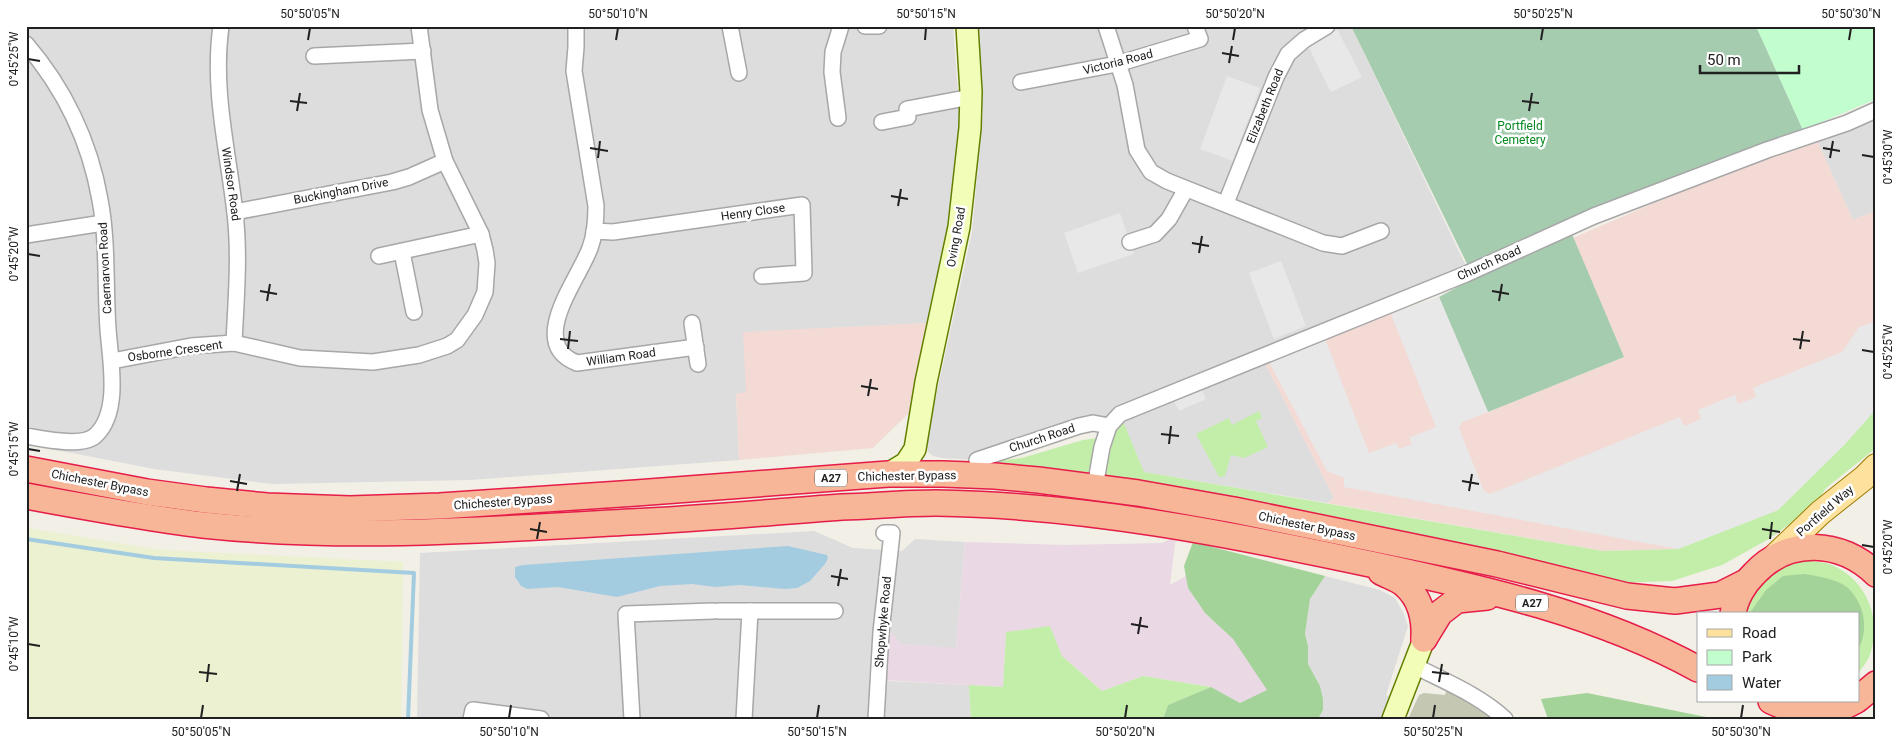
<svg xmlns="http://www.w3.org/2000/svg" width="1902" height="745" font-family="Roboto,sans-serif">
<style>
.residential{fill:#dedddd}
.commercial{fill:#f3dad5}
.industrial{fill:#ebd8e5}
.construction{fill:#c4c7b1}
.farmland{fill:#ebf1d1}
.grass{fill:#c3eeaa}
.forest{fill:#a3d399}
.cemetery{fill:#a6ccb0}
.park{fill:#c2fdce}
.parking{fill:#e8e8e8}
.water{fill:#a4cce1}
.lines{fill:none;stroke-linecap:round;stroke-linejoin:round}
.stream{stroke:#a4cce1;stroke-width:4}
.minor-casing{stroke:#a7a7a7;stroke-width:18}
.secondary-casing{stroke:#627f00;stroke-width:24}
.primary-casing{stroke:#9d7c00;stroke-width:26}
.trunk-casing{stroke:#e61c49;stroke-width:28}
.minor{stroke:#fff;stroke-width:15}
.secondary{stroke:#f2fdb8;stroke-width:21}
.primary{stroke:#ffe19e;stroke-width:24}
.trunk{stroke:#f6b697;stroke-width:25}
.ticks{fill:none;stroke:#202020;stroke-width:2}
.labels{text-anchor:middle;dominant-baseline:central;stroke-width:5;stroke-linejoin:round;paint-order:stroke}
.shield{fill:#fff;stroke:#636363;stroke-width:1}
.shield-label{font-size:11px;font-weight:bold;fill:#202020}
.street-label{font-size:12px;fill:#202020;stroke:#fff}
.park-label{font-size:12px;fill:#058820;stroke:#fff}
.neatline{fill:none;stroke:#202020;stroke-width:2}
.ticks-label{font-size:12px;text-anchor:middle;fill:#202020}
</style>
<rect width="100%" height="100%" fill="#f1efe6"/>
<g class="residential">
<polygon points="26,26 953,26 959,107 956,204 933,323 830,328 746,393 736,394 739,460 470,480 272,484 154,469 26,444"/>
<polygon points="978,26 1351,26 1466,266 1258,349 1334,498 1327,503 1144,472 1093,423 977,460 942,458 933,456 928,452 927,441 929,428 972,232 983,112"/>
<polygon points="1876,109 1876,211 1853,220 1814,134"/>
<polygon points="814,531 853,548 902,551 915,539 965,542 956,649 900,644 893,634 873,632 869,680 969,685 971,719 417,719 420,553"/>
<polygon points="1325,576 1380,590 1395,598 1403,612 1408,626 1386,695 1393,698 1385,719 1318,719 1323,710 1320,686 1308,664 1308,646 1305,634 1310,599"/>
</g>
<g class="commercial">
<polygon points="1814,134 1853,220 1876,211 1876,409 1845,444 1678,549 1603,551 1327,503 1334,498 1265,363 1391,314 1439,297 1488,412 1624,357 1573,238"/>
<polygon points="928,323 911,411 873,448 739,460 736,394 746,392 743,332"/>
</g>
<polygon class="industrial" points="1176,536 1170,585 1186,576 1188,588 1205,613 1233,639 1268,690 1240,703 1211,687 1143,676 1102,691 1062,656 1006,633 1003,687 883,680 886,633 893,634 900,644 956,648 965,542 1065,545 1162,543"/>
<polygon class="construction" points="1448,687 1499,719 1408,719 1419,695 1424,693 1445,695"/>
<polygon class="farmland" points="26,528 161,550 403,562 401,719 26,719"/>
<g class="grass">
<polygon points="1876,409 1876,448 1826,488 1814,507 1767,540 1722,565 1672,581 1615,583 1111,481 1104,473 1109,426 1120,414 1144,472 1603,551 1678,549 1778,510 1845,444"/>
<polygon points="1259,411 1262,418 1256,421 1268,447 1244,458 1231,455 1225,476 1219,477 1196,434 1229,418 1232,425"/>
<polygon points="1098,438 1093,467 1085,475 973,463 1022,458 1083,440"/>
<path d="M 1809,560 C 1817,562 1825,562 1832,565 C 1868,581 1883,621 1869,657 C 1867,662 1862,668 1858,673 L 1858,614 L 1741,614 L 1751,589 L 1787,563 Z"/>
<polygon points="1050,626 1062,656 1102,691 1143,676 1211,687 1168,705 1163,719 971,719 969,685 1003,687 1006,632"/>
</g>
<g class="forest">
<polygon points="1193,542 1325,576 1310,599 1305,634 1308,646 1308,664 1320,686 1323,699 1323,710 1318,719 1163,719 1168,705 1211,687 1240,703 1267,690 1233,639 1205,613 1188,588 1184,566"/>
<path d="M 1804,574 C 1817,576 1838,579 1848,588 C 1865,604 1869,630 1858,650 L 1858,614 L 1749,614 L 1766,590 L 1783,576 Z"/>
<polygon points="1587,693 1716,719 1548,719 1541,699"/>
</g>
<polygon class="cemetery" points="1351,26 1756,26 1803,130 1569,227 1624,357 1488,412 1439,297 1474,278"/>
<polygon class="park" points="1756,26 1876,26 1876,99 1803,130"/>
<g class="parking">
<polygon points="1337,29 1362,77 1331,92 1307,44"/>
<polygon points="1227,76 1260,88 1233,161 1200,149"/>
<polygon points="1120,213 1134,254 1078,273 1064,233"/>
<polygon points="1281,261 1306,326 1274,339 1249,273"/>
<polygon points="1439,297 1488,412 1462,422 1459,428 1484,491 1490,494 1680,417 1684,426 1701,419 1698,410 1735,395 1738,404 1756,397 1753,388 1842,352 1859,327 1876,321 1876,409 1845,444 1778,510 1678,549 1344,487 1344,478 1327,471 1269,362 1325,339 1369,453 1396,443 1399,449 1412,444 1409,438 1436,427 1391,314"/>
<polygon points="1201,388 1206,399 1179,411 1172,398"/>
</g>
<polygon class="water" points="788,546 827,555 828,558 825,564 810,581 797,588 785,589 740,585 715,587 692,584 660,586 617,597 558,587 527,589 521,586 515,577 515,567 523,565"/>
<g class="lines">
<polyline class="stream" points="26,539 154,558 414,573 408,719"/>
<defs>
<g id="minor">
<path d="M 221,26 C 212,90 228,150 235,213 C 240,256 236,299 234,343"/>
<path d="M 576,26 L 576,47 L 574,71 L 596,206 C 596,220 595,235 590,248 C 579,279 526,343 577,363 L 696,347"/>
<polyline points="730,26 739,73"/>
<polyline points="865,26 879,26"/>
<polyline points="1106,26 1125,85 1137,150 1151,172 1167,181 1323,243 1342,246 1381,231"/>
<path d="M 26,44 C 64,88 90,142 100,200 C 108,242 105,286 108,329 C 110,359 121,411 96,435 C 83,448 43,439 26,436"/>
<polyline points="314,56 423,51"/>
<polyline points="1021,82 1117,64 1200,39 1195,26"/>
<polyline points="838,118 832,72 833,52 841,26"/>
<polyline points="882,122 908,117 907,109 971,97"/>
<polyline points="1226,203 1276,77 1288,54 1304,40 1327,26"/>
<polyline points="235,212 392,182 409,177 445,161"/>
<polyline points="594,231 613,232 802,205 804,273 762,276"/>
<polyline points="26,235 103,223"/>
<polyline points="1130,242 1155,234 1169,219 1186,189"/>
<polyline points="402,252 414,312"/>
<polyline points="379,256 481,234"/>
<polyline points="692,323 698,364"/>
<polyline points="112,361 191,346 234,343 300,358 373,362 419,355 447,346 457,340 475,315 485,292 487,263 485,250 481,234 445,161 430,110 419,26"/>
<polyline points="977,460 1079,426 1093,423 1109,426"/>
<polyline points="1095,487 1102,447 1109,426 1120,414 1466,274 1594,216 1767,150 1847,123 1876,110"/>
<polyline points="718,611 835,611"/>
<path d="M 1415,666 C 1446,682 1479,695 1505,719"/>
<polyline points="471,719 473,710 541,719"/>
<polyline points="632,719 626,614 713,611"/>
<polyline points="744,719 750,611"/>
<polyline points="876,719 881,632 892,533 884,533"/>
</g>
<g id="secondary">
<polyline points="888,474 906,463 915,449 926,382 959,227 970,128 971,92 967,26"/>
<polyline points="1393,719 1424,639"/>
</g>
<polyline id="primary" points="1775,556 1820,513 1864,478 1876,466"/>
<g id="trunk">
<polyline points="26,469 147,492 206,500 267,506 350,509 440,506 636,493 888,474 943,474 995,476 1038,480 1138,493 1234,510 1497,564 1627,596 1675,601 1720,595 1746,582"/>
<path d="M 26,496 C 85,507 144,518 203,525 C 343,540 489,530 629,522 C 700,519 771,512 842,507 C 873,506 905,503 936,503 C 1084,505 1230,534 1375,565 C 1486,589 1598,614 1698,669"/>
<path d="M 1381,572 C 1388,576 1399,579 1405,585 C 1421,599 1425,619 1424,639"/>
<path d="M 1733,614 C 1735,599 1744,584 1754,574 C 1788,537 1841,540 1876,574"/>
<polyline points="1424,639 1440,613 1457,600 1487,597"/>
<polyline points="1858,699 1876,684"/>
<path d="M 1771,701 C 1798,714 1828,717 1855,701"/>
</g>
</defs>
<use href="#minor" class="minor-casing"/>
<use href="#secondary" class="secondary-casing"/>
<use href="#primary" class="primary-casing"/>
<use href="#trunk" class="trunk-casing"/>
<use href="#minor" class="minor"/>
<use href="#secondary" class="secondary"/>
<use href="#primary" class="primary"/>
<use href="#trunk" class="trunk"/>
</g>
<path class="ticks" d="M 308,40 L 310,28M 616,40 L 618,28M 925,40 L 926,28M 1233,40 L 1235,28M 1541,40 L 1543,28M 1849,40 L 1851,28M 1222,53 L 1239,56M 28,59 L 40,61M 1229,63 L 1232,46M 290,101 L 307,103M 1522,101 L 1539,103M 297,111 L 300,93M 1529,111 L 1532,93M 590,148 L 608,151M 1823,148 L 1840,151M 1862,155 L 1874,157M 598,158 L 600,141M 1830,158 L 1833,141M 891,196 L 908,199M 898,206 L 901,189M 1192,243 L 1209,246M 1199,253 L 1202,236M 28,254 L 40,256M 260,291 L 277,294M 1492,291 L 1509,294M 267,301 L 270,284M 1499,301 L 1502,284M 560,339 L 578,341M 1793,339 L 1810,341M 568,349 L 570,331M 1800,349 L 1803,331M 1862,350 L 1874,352M 861,386 L 878,389M 868,396 L 871,379M 1161,434 L 1179,436M 1169,444 L 1171,426M 28,449 L 40,451M 230,481 L 247,484M 1462,481 L 1479,484M 237,491 L 240,474M 1469,491 L 1472,474M 530,529 L 547,532M 1762,529 L 1780,532M 537,539 L 540,522M 1770,539 L 1772,522M 1862,545 L 1874,547M 831,576 L 848,579M 838,586 L 841,569M 1131,624 L 1148,627M 1138,634 L 1141,617M 28,644 L 40,646M 199,672 L 217,674M 1432,672 L 1449,674M 207,682 L 209,664M 1439,682 L 1442,664M 201,718 L 203,705M 509,718 L 511,705M 817,718 L 819,705M 1125,718 L 1127,705M 1433,718 L 1435,705M 1741,718 L 1743,705"/>
<g class="labels">
<g class="shield">
<rect x="815" y="469.5" width="32" height="17" rx="4"/>
<rect x="1516" y="594.5" width="32" height="17" rx="4"/>
</g>
<g class="shield-label">
<text x="831" y="478">A27</text>
<text x="1532" y="603">A27</text>
</g>
<g class="street-label">
<text transform="translate(1118 62) rotate(-14)">Victoria Road</text>
<text transform="translate(1265 106) rotate(-68)">Elizabeth Road</text>
<text transform="translate(231 184) rotate(82)">Windsor Road</text>
<text transform="translate(341 191) rotate(-11)">Buckingham Drive</text>
<text transform="translate(753 212) rotate(-8)">Henry Close</text>
<text transform="translate(956 237) rotate(-80)">Oving Road</text>
<text transform="translate(1489 263) rotate(-24)">Church Road</text>
<text transform="translate(105 268) rotate(-93)">Caernarvon Road</text>
<text transform="translate(175 351) rotate(-8)">Osborne Crescent</text>
<text transform="translate(621 357) rotate(-8)">William Road</text>
<text transform="translate(1042 438) rotate(-18)">Church Road</text>
<text transform="translate(907 476) rotate(-1)">Chichester Bypass</text>
<text transform="translate(100 483) rotate(11)">Chichester Bypass</text>
<text transform="translate(503 502) rotate(-4)">Chichester Bypass</text>
<text transform="translate(1825 511) rotate(-41)">Portfield Way</text>
<text transform="translate(1307 526) rotate(12)">Chichester Bypass</text>
<text transform="translate(883 622) rotate(-85)">Shopwhyke Road</text>
</g>
<g class="park-label">
<text x="1520" y="126">Portfield<tspan x="1520" dy="14">Cemetery</tspan></text>
</g>
</g>
<rect width="1902" height="745" fill="none" stroke="#ffffff" stroke-width="55"/>
<rect x="1697" y="612" width="162" height="90" fill="#ffffff" stroke="#a6a6a6"/>
<rect x="1707" y="629" width="25" height="8" fill="#ffe19e" stroke="#a6a6a6"/>
<text x="1742" y="638" font-size="15" fill="#202020">Road</text>
<rect x="1707" y="650" width="25" height="15" fill="#c2fdce" stroke="#a6a6a6"/>
<text x="1742" y="662" font-size="15" fill="#202020">Park</text>
<rect x="1707" y="675" width="25" height="15" fill="#a4cce1" stroke="#a6a6a6"/>
<text x="1742" y="688" font-size="15" fill="#202020">Water</text>
<path d="M1700 65v8h99v-8" fill="none" stroke="#202020" stroke-width="2.5"/>
<text x="1707" y="65" font-size="15" fill="#202020" stroke="#ffffff" stroke-width="4" paint-order="stroke">50 m</text>
<rect x="28" y="28" width="1846" height="690" class="neatline"/>
<g class="ticks-label">
<text x="310" y="18">50°50'05"N</text>
<text x="618" y="18">50°50'10"N</text>
<text x="926" y="18">50°50'15"N</text>
<text x="1235" y="18">50°50'20"N</text>
<text x="1543" y="18">50°50'25"N</text>
<text x="1851" y="18">50°50'30"N</text>
<text transform="translate(14 59) rotate(-90)" y="4">0°45'25"W</text>
<text transform="translate(1888 157) rotate(-90)" y="4">0°45'30"W</text>
<text transform="translate(14 254) rotate(-90)" y="4">0°45'20"W</text>
<text transform="translate(1888 352) rotate(-90)" y="4">0°45'25"W</text>
<text transform="translate(14 449) rotate(-90)" y="4">0°45'15"W</text>
<text transform="translate(1888 547) rotate(-90)" y="4">0°45'20"W</text>
<text transform="translate(14 644) rotate(-90)" y="4">0°45'10"W</text>
<text x="201" y="736">50°50'05"N</text>
<text x="509" y="736">50°50'10"N</text>
<text x="817" y="736">50°50'15"N</text>
<text x="1125" y="736">50°50'20"N</text>
<text x="1433" y="736">50°50'25"N</text>
<text x="1741" y="736">50°50'30"N</text>
</g>
</svg>
